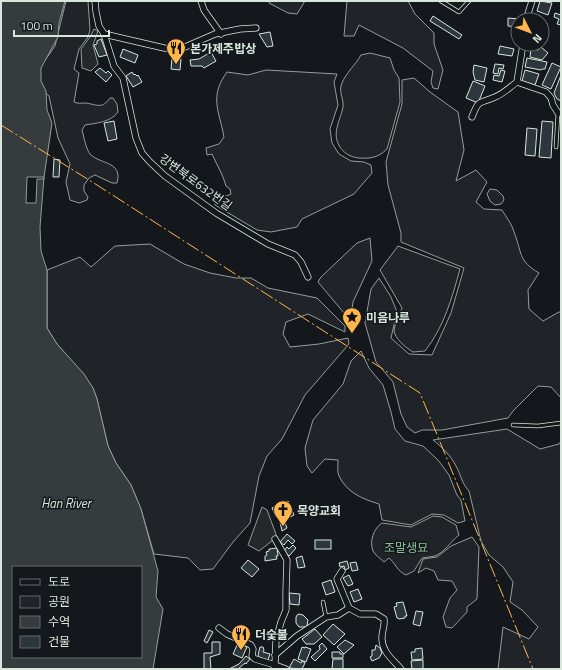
<svg xmlns="http://www.w3.org/2000/svg" width="562" height="670" font-family="'Titillium Web','Noto Sans KR',sans-serif">
<style>
.green{fill:#202428;stroke:#939e99}
.parking{fill:#24282b;stroke:#939e99}
.water{fill:#363b3e;stroke:#939e99;fill-rule:evenodd}
.pier{fill:#14181c;stroke:#939e99}
.building{fill:#2c363c;stroke:#d8e6dc}
.lines{fill:none;stroke-linecap:round;stroke-linejoin:round}
.lane-casing{stroke:#d8e6dc;stroke-width:4.5}
.street-casing{stroke:#d8e6dc;stroke-width:7}
.lane{stroke:#14181c;stroke-width:3}
.street{stroke:#14181c;stroke-width:5.5}
.power{stroke:#ffb74d;stroke-width:1;stroke-dasharray:14 3 2 3;stroke-linecap:butt}
.labels{text-anchor:middle;dominant-baseline:central;stroke-width:3;stroke-linejoin:round;paint-order:stroke}
.poi-label{font-size:12px;font-weight:bold;fill:#d8e6dc;stroke:#14181c;text-anchor:start}
.street-label{font-size:12px;fill:#d8e6dc;stroke:#14181c}
.park-label{font-size:12px;fill:#8ac095;stroke:#14181c}
.water-label{font-size:13px;font-style:italic;fill:#d8e6dc;stroke:#14181c}
</style>
<rect width="100%" height="100%" fill="#14181c"/>
<g class="green">
<path d="M 66,1 L 88,1 L 90,30 L 88,37 L 79,49 L 74,69 L 79,73 L 74,102 C 78,104 81,103 86,103 C 98,105 102,109 110,98 L 113,98 L 117,104 L 118,112 C 111,122 97,123 85,125 L 82,130 C 84,137 86,149 90,154 C 101,165 123,161 117,183 L 112,183 L 95,175 L 89,178 L 84,185 L 84,191 L 88,197 L 87,200 L 79,203 L 70,200 L 66,182 L 70,164 L 58,138 L 49,96 L 39,88 L 39,69 L 55,46 Z"/>
<polygon points="269,1 305,1 297,14 288,13 269,3"/>
<polygon points="347,1 408,1 415,14 434,33 434,44 443,70 438,89 433,88 431,82 433,71 403,48 359,25 354,36 344,36"/>
<path d="M 370,53 L 390,58 L 394,70 L 399,78 L 400,102 L 387,149 C 379,157 371,159 359,158 C 344,157 333,143 337,128 C 338,121 342,114 343,107 C 344,99 338,91 342,83 C 346,73 356,64 361,55 Z"/>
<path d="M 266,70 L 337,74 L 334,82 L 338,105 L 330,129 L 332,143 L 339,154 L 351,161 L 364,162 L 371,165 L 372,173 L 354,194 L 302,219 L 297,227 L 271,232 L 257,230 L 215,205 L 215,199 C 221,196 226,197 231,194 L 230,189 L 226,186 C 223,174 217,166 212,154 L 207,155 L 206,148 L 219,144 L 224,137 C 219,110 209,97 227,72 L 248,75 Z"/>
<path d="M 414,78 L 430,92 L 458,112 L 464,150 L 456,181 L 476,170 L 487,182 L 476,202 L 484,209 L 502,210 C 506,217 512,224 514,232 C 522,252 518,261 539,273 L 528,290 L 529,309 L 543,321 L 559,312 L 561,312 L 561,398 L 551,387 L 538,386 L 513,411 L 508,418 L 442,430 L 422,430 L 415,433 L 407,427 L 401,414 L 393,382 L 376,362 L 365,323 L 371,289 L 379,278 L 391,297 L 397,312 L 391,338 L 409,354 L 432,355 L 451,313 L 464,268 L 401,242 L 401,233 L 388,185 L 386,162 L 402,104 L 402,80 Z"/>
<polygon points="490,189 497,190 503,196 504,200 501,204 495,205 490,201 487,194"/>
<polygon points="370,238 372,261 353,302 351,316 344,313 318,282 321,277 357,243"/>
<polygon points="150,244 184,264 210,273 236,278 251,278 268,288 317,298 345,326 345,332 308,314 286,322 283,334 290,347 319,344 348,338 349,344 305,395 282,439 267,456 259,476 250,523 233,542 213,569 200,570 188,558 154,554 141,509 131,485 116,463 108,446 97,399 93,388 83,374 57,344 47,328 47,270 80,257 91,267 115,246"/>
<path d="M 398,246 L 460,269 C 452,298 444,327 425,351 L 413,352 C 406,348 394,338 394,330 C 395,323 400,314 402,308 L 380,270 Z"/>
<path d="M 361,351 L 369,368 L 383,385 L 391,412 L 395,429 L 405,441 L 423,446 L 438,460 L 449,475 L 457,495 L 461,500 L 465,521 L 458,523 L 444,515 L 432,514 L 411,525 L 382,520 L 379,504 C 363,499 347,493 339,476 C 337,472 338,465 338,460 L 325,459 L 312,473 L 307,466 L 305,448 L 313,420 L 343,384 L 351,361 Z"/>
<path d="M 507,429 L 540,449 L 559,444 L 561,441 L 561,669 L 498,669 L 503,627 L 529,639 L 538,627 L 522,610 L 510,602 L 513,582 L 503,567 L 489,555 L 481,541 L 469,491 C 462,484 461,475 456,466 C 451,456 442,447 433,440 Z"/>
<path d="M 433,516 L 442,517 L 456,525 L 459,535 C 451,541 445,552 435,556 C 431,557 426,557 422,558 L 414,571 L 406,575 C 397,571 396,564 389,558 L 384,562 C 381,559 375,555 373,551 C 369,541 374,528 382,523 L 411,527 Z"/>
<polygon points="472,537 479,547 477,599 467,607 467,612 452,628 446,627 443,617 450,598 457,590 452,581 438,580 434,571 426,568 418,573 423,559 437,557 451,546"/>
</g>
<g class="parking">
<polygon points="94,29 98,31 93,45 98,64 91,71 82,68 81,49 90,37"/>
<polygon points="262,507 267,510 277,537 259,551 248,545"/>
</g>
<path class="water" d="M 1,1 L 65,1 L 59,23 L 58,37 L 41,68 L 41,81 L 46,91 L 47,110 L 52,123 L 44,177 L 40,227 L 41,251 L 47,270 L 47,328 L 57,344 L 84,374 L 93,388 L 97,399 L 108,446 L 116,463 L 131,485 L 141,509 L 158,571 L 156,597 L 163,609 L 153,669 L 1,669 ZM 13,567 L 141,567 L 141,657 L 13,657 Z"/>
<polygon class="pier" points="27,177 44,177 44,179 37,179 36,203 26,203"/>
<g class="building">
<polygon points="540,1 552,3 548,15 537,11"/>
<polygon points="555,13 561,15 561,25 557,24 559,19 554,17"/>
<polygon points="433,16 462,35 459,39 430,21"/>
<polygon points="508,18 519,19 518,27 508,26"/>
<polygon points="542,21 547,23 543,33 542,33"/>
<polygon points="270,32 273,46 267,47 259,34"/>
<polygon points="101,39 107,55 99,57 94,45 97,44 97,41"/>
<polygon points="500,46 514,49 512,56 498,54"/>
<polygon points="541,47 548,53 542,60 530,57 531,48 538,50"/>
<polygon points="123,49 138,55 135,63 120,57"/>
<polygon points="211,52 216,61 204,68 202,66 191,66 190,60 199,59"/>
<polygon points="172,58 181,59 180,70 171,69"/>
<polygon points="527,58 547,62 545,69 542,69 541,70 525,67"/>
<polygon points="552,63 561,67 551,89 542,85"/>
<polygon points="495,64 504,65 503,69 499,68 498,74 493,73"/>
<polygon points="474,65 487,68 484,82 475,80 473,72"/>
<polygon points="100,68 106,73 108,71 112,75 106,82 95,72"/>
<polygon points="501,70 505,71 502,82 493,80 494,75 499,76"/>
<polygon points="525,70 539,74 535,85 522,81"/>
<polygon points="132,72 134,75 135,74 137,76 138,75 142,82 133,87 126,76"/>
<polygon points="561,75 561,101 557,99 554,93"/>
<polygon points="473,81 485,86 478,103 466,98"/>
<polygon points="114,121 117,139 108,141 104,123"/>
<polygon points="542,121 553,122 551,158 539,157"/>
<polygon points="527,128 537,129 535,156 525,155"/>
<polygon points="54,159 60,160 59,177 53,177"/>
<polygon points="288,501 294,515 286,519 280,505"/>
<polygon points="278,505 282,515 276,517 272,508"/>
<polygon points="284,520 287,528 282,531 280,522"/>
<polygon points="287,534 295,541 292,544 288,540 284,545 280,542"/>
<rect x="315" y="540" width="16" height="9"/>
<polygon points="293,545 296,548 289,556 284,551 287,547 289,549"/>
<polygon points="277,548 278,556 276,556 277,559 265,561 265,556 267,555 266,552 269,551 269,549"/>
<polygon points="302,556 305,567 298,568 296,558"/>
<polygon points="248,560 259,569 252,577 241,568"/>
<polygon points="347,561 349,568 345,570 344,566 340,567 339,563"/>
<polygon points="356,562 358,570 352,571 350,563"/>
<polygon points="349,575 353,584 348,586 343,578"/>
<polygon points="331,580 335,592 326,595 322,583"/>
<polygon points="358,589 362,599 354,602 350,592"/>
<polygon points="289,593 300,594 299,605 290,604"/>
<polygon points="403,602 407,616 405,616 405,618 399,619 398,618 397,618 394,607 397,606 396,603"/>
<polygon points="416,611 423,612 420,626 413,624"/>
<polygon points="298,614 303,615 308,620 307,626 305,627 299,627 296,623 296,617"/>
<polygon points="333,624 345,634 334,645 323,635"/>
<polygon points="315,629 322,637 314,644 306,644 302,639"/>
<polygon points="209,630 213,632 207,643 204,641"/>
<polygon points="345,640 354,645 344,654 337,647"/>
<polygon points="212,642 220,642 220,654 210,657 211,669 204,669 204,653 212,653"/>
<polygon points="238,643 247,647 242,658 233,654"/>
<polygon points="322,643 327,649 315,661 311,657 320,649 319,646"/>
<polygon points="376,645 380,648 382,653 379,658 372,661 370,657 372,656 372,650 375,650"/>
<polygon points="260,647 263,647 264,650 263,652 270,654 268,660 259,657 258,655"/>
<polygon points="302,647 305,648 305,647 311,649 306,662 298,659"/>
<polygon points="422,648 423,659 412,660 411,652 415,652 415,649"/>
<polygon points="332,652 340,652 340,654 343,654 343,658 332,658"/>
<polygon points="246,656 250,659 246,664 245,663 238,669 229,669 239,664"/>
<polygon points="294,659 301,663 302,661 305,663 302,669 289,668"/>
<polygon points="333,659 343,659 343,669 332,669"/>
<polygon points="423,660 423,669 412,669 411,661"/>
</g>
<g class="lines">
<defs>
<g id="lane">
<polyline points="441,1 459,12 469,1"/>
<polyline points="556,147 558,113"/>
<polyline points="513,425 538,426 561,423"/>
<polyline points="323,602 326,617"/>
</g>
<g id="street">
<polyline points="95,1 96,12 99,26 104,34 114,66 123,78 136,138 142,153 150,162 165,176 216,213 268,244 295,255 301,262 308,277"/>
<polyline points="201,1 204,10 221,34"/>
<polyline points="526,20 532,1"/>
<polyline points="104,34 164,48 178,50 215,34 240,29 256,28"/>
<polyline points="517,82 546,92 551,98 553,105 558,113 561,113"/>
<path d="M 472,117 C 479,98 480,104 495,97 C 503,94 510,87 517,82 L 523,44"/>
<polyline points="275,539 287,560 286,591 286,610 281,622 276,640 275,665 286,669"/>
<polyline points="342,571 337,579 349,608"/>
<polyline points="219,628 227,634 251,645 253,649 252,656 255,659 275,665 274,669"/>
<path d="M 275,655 L 297,636 L 326,617 L 338,615 L 349,608 L 360,614 L 376,614 L 384,619 C 385,627 382,630 382,637 C 381,651 393,660 401,669"/>
</g>
</defs>
<use href="#lane" class="lane-casing"/>
<use href="#street" class="street-casing"/>
<use href="#lane" class="lane"/>
<use href="#street" class="street"/>
<polyline class="power" points="1,125 97,185 420,393 533,669"/>
</g>
<defs>
<symbol id="restaurant-pin" viewBox="-11 -11 22 30"><path d="M0 17L-7.5 6A9.5 9.5 0 1 1 7.5 6Z" fill="#ffb74d" stroke="#14181c"/><path d="M-5-6h1v4h1v-4h1v4h1v-4h1v5L-1.5 .5V6h-2V.5L-5-1ZM5-6V6H3V1.5H1.5Q1.5-4 5-6Z" fill="#111"/></symbol>
<symbol id="sight-pin" viewBox="-11 -11 22 30"><path d="M0 17L-7.5 6A9.5 9.5 0 1 1 7.5 6Z" fill="#ffb74d" stroke="#14181c"/><path d="M0-6L1.8-2.2L6-1.7L2.9 1.2L3.7 5.4L0 3.3L-3.7 5.4L-2.9 1.2L-6-1.7L-1.8-2.2Z" fill="#111"/></symbol>
<symbol id="church-pin" viewBox="-11 -11 22 30"><path d="M0 17L-7.5 6A9.5 9.5 0 1 1 7.5 6Z" fill="#ffb74d" stroke="#14181c"/><path d="M-1.2-6h2.4v3.5h3.3v2.4h-3.3V6h-2.4V-.1h-3.3v-2.4h3.3Z" fill="#111"/></symbol>
</defs>
<g fill-rule="evenodd">
<use href="#restaurant-pin" x="165" y="37" width="22" height="30"/>
<use href="#sight-pin" x="341" y="306" width="22" height="30"/>
<use href="#church-pin" x="272" y="499" width="22" height="30"/>
<use href="#restaurant-pin" x="230" y="623" width="22" height="30"/>
</g>
<g class="labels">
<g class="poi-label">
<text x="190" y="48">본가제주밥상</text>
<text x="366" y="317">미음나루</text>
<text x="297" y="510">목양교회</text>
<text x="255" y="634">더숯불</text>
</g>
<g class="street-label">
<text transform="translate(196 182) rotate(36)">강변북로632번길</text>
</g>
<g class="park-label">
<text x="406" y="547">조말생묘</text>
</g>
<g class="water-label">
<text x="66" y="503">Han River</text>
</g>
</g>
<rect width="562" height="670" fill="none" stroke="#d8e6dc" stroke-width="4"/>
<rect x="12" y="566" width="130" height="92" fill="#14181c" stroke="#626a69"/>
<rect x="20" y="579" width="20" height="6" fill="#14181c" stroke="#626a69"/>
<text x="48" y="586" font-size="12" fill="#d8e6dc">도로</text>
<rect x="20" y="596" width="20" height="12" fill="#202428" stroke="#626a69"/>
<text x="48" y="606" font-size="12" fill="#d8e6dc">공원</text>
<rect x="20" y="616" width="20" height="12" fill="#363b3e" stroke="#626a69"/>
<text x="48" y="626" font-size="12" fill="#d8e6dc">수역</text>
<rect x="20" y="636" width="20" height="12" fill="#2c363c" stroke="#626a69"/>
<text x="48" y="646" font-size="12" fill="#d8e6dc">건물</text>
<g transform="translate(530 32) rotate(132)"><circle r="19" fill="#14181c" stroke="#626a69"/>
<path d="M0-3L7 15L0 10L-7 15Z" fill="#ffb74d"/>
<text y="-6" font-size="11" font-weight="bold" text-anchor="middle" fill="#d8e6dc">N</text>
</g>
<path d="M14 30v6h95v-6" fill="none" stroke="#d8e6dc" stroke-width="2"/>
<text x="20" y="30" font-size="12" fill="#d8e6dc" stroke="#14181c" stroke-width="3" paint-order="stroke">100 m</text>
</svg>
